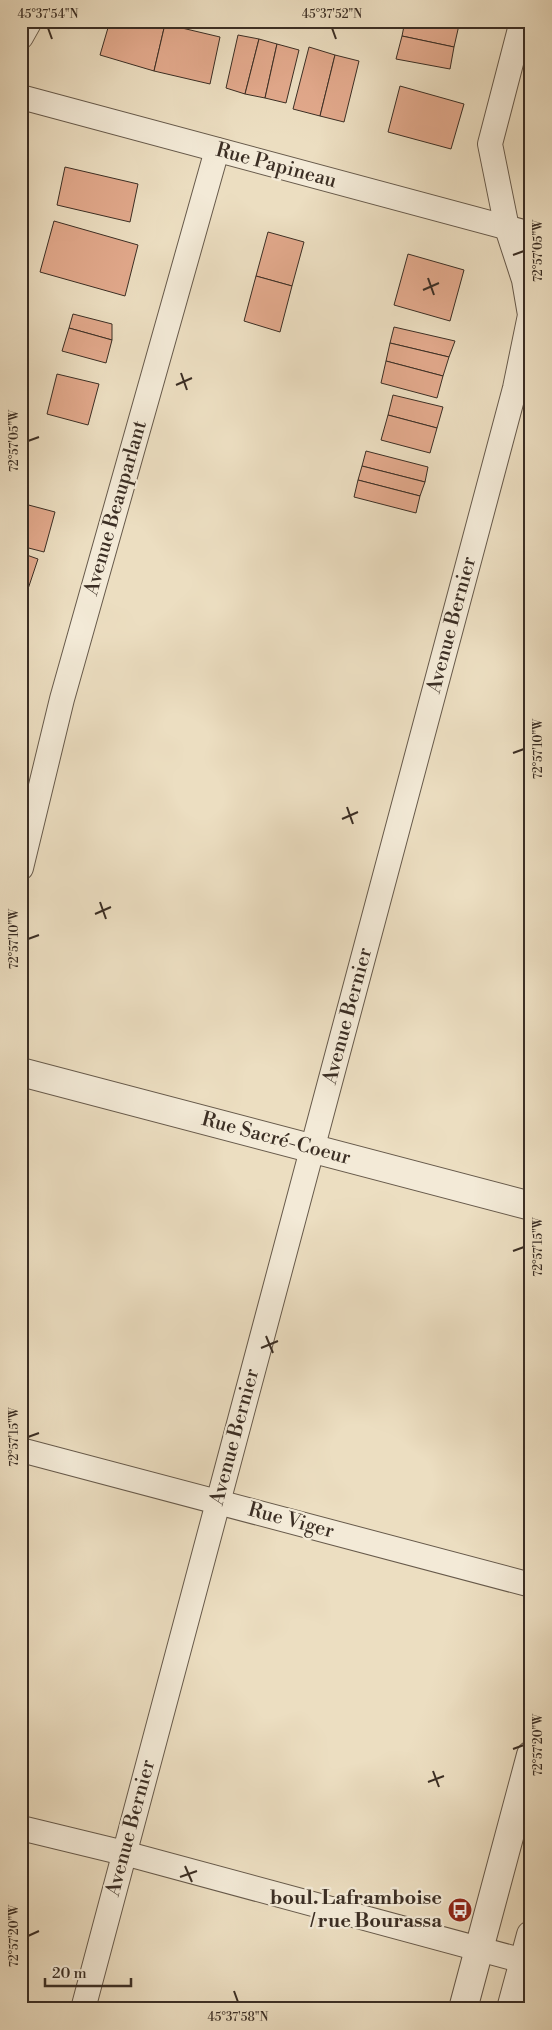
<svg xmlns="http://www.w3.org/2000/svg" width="552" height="2030" font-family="'Libre Bodoni',serif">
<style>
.building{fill:#e2a98c;stroke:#3b2e24}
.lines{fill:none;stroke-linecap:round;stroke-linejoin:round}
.minor-casing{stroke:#675a4b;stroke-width:26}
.tertiary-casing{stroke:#675a4b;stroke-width:30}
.minor{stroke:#f3ead7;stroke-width:24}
.tertiary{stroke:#f3ead7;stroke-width:28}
.ticks{fill:none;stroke:#3b2e24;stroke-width:2}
.labels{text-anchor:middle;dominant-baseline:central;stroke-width:4.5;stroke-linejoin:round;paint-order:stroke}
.street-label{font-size:20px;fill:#3b2e24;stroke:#f3ead7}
.poi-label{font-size:20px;font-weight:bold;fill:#3b2e24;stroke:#f3ead7;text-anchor:end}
.neatline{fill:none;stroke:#3b2e24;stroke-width:2}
.ticks-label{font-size:12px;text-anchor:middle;fill:#3b2e24}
</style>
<rect width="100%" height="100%" fill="#ecdec1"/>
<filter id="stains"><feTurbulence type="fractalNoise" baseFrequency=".004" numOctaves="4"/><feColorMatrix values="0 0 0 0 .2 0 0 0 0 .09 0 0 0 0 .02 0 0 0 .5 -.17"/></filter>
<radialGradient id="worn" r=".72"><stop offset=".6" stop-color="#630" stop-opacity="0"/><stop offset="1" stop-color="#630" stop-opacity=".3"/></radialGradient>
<g class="building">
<polygon points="110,21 155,21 165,24 154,71 100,55"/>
<polygon points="405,21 443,21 459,25 454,47 402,36"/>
<polygon points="165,24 220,37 210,84 154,71"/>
<polygon points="238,35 259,39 245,94 226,88"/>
<polygon points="402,36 454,47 450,69 396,59"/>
<polygon points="259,39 277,44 265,98 245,94"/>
<polygon points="277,44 299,50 286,103 265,98"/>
<polygon points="309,47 335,55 320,116 293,109"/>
<polygon points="335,55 359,61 344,122 320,116"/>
<polygon points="400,86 464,104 451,149 388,132"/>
<polygon points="65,167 138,184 130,222 57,205"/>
<polygon points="54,221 138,245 125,296 40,272"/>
<polygon points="268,232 304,242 292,286 256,276"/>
<polygon points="408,254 464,270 450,321 394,305"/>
<polygon points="256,276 292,286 280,332 244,321"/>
<polygon points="73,314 112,324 112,340 69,328"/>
<polygon points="394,327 455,341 449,357 390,343"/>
<polygon points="69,328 112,340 106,363 62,351"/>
<polygon points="390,343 449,357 443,376 386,361"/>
<polygon points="386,361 443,376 437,398 381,383"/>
<polygon points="57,374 99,384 88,425 47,414"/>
<polygon points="393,395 443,407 437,428 388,415"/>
<polygon points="388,415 437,428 430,453 381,440"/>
<polygon points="366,451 428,467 425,482 362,466"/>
<polygon points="362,466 425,482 420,496 358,480"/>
<polygon points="358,480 420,496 416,513 354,497"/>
<polygon points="21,503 55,512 44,552 21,546"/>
<polygon points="21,553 38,559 21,610"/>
</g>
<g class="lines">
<defs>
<g id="minor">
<polyline points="21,37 30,21"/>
<polyline points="21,97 531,234"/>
<polyline points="21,868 62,699 217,150"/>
<polyline points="21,1450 531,1585"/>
<polyline points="21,1828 124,1853 531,1963"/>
<polyline points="83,2009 515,388 530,315 524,280 507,228 490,144 522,21"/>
</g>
<g id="tertiary">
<polyline points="21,1072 531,1206"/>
<polyline points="463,2009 531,1755"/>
<polyline points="511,2009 531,1935"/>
</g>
</defs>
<use href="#minor" class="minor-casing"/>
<use href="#tertiary" class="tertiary-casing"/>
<use href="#minor" class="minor"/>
<use href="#tertiary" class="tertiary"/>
</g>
<path class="ticks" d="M 48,28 L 52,39M 332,28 L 336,39M 513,255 L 524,251M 428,278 L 434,295M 423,290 L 439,283M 181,373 L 187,390M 176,385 L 192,378M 28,441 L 39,437M 513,753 L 524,749M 347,807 L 353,824M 342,819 L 358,812M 100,902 L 106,919M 95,914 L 111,907M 28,939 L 39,935M 513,1251 L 524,1247M 266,1336 L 273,1353M 261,1348 L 278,1341M 28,1437 L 39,1433M 513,1749 L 524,1745M 433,1771 L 439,1787M 428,1782 L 444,1776M 185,1866 L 192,1882M 180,1877 L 197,1871M 28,1936 L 39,1931M 234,1991 L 238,2002"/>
<defs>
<symbol id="bus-disc" viewBox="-11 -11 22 22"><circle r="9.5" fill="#8f2418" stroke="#f3ead7"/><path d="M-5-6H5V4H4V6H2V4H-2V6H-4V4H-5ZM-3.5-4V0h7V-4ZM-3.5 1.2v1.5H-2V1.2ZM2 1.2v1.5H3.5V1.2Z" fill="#fff"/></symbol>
</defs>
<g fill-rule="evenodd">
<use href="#bus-disc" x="446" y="1896" width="28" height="28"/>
</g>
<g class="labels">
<g class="street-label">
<text transform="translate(276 166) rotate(15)">Rue Papineau</text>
<text transform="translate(116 508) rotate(-74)">Avenue Beauparlant</text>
<text transform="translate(452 625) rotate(-75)">Avenue Bernier</text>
<text transform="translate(348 1016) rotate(-75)">Avenue Bernier</text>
<text transform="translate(276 1139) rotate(15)">Rue Sacré-Coeur</text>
<text transform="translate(235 1437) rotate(-75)">Avenue Bernier</text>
<text transform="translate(291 1521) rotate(15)">Rue Viger</text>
<text transform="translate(131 1828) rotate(-75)">Avenue Bernier</text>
</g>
<g class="poi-label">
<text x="442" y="1898">boul. Laframboise<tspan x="442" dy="23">/ rue Bourassa</tspan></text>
</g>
</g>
<rect width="552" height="2030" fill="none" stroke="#ecdec1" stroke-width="55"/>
<path d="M45 1978v8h86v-8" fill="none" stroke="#3b2e24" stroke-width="2.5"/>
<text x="52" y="1978" font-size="15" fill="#3b2e24" stroke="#f3ead7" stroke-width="4" paint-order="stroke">20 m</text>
<rect x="28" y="28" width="496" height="1974" class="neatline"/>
<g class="ticks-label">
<text x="48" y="18">45°37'54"N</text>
<text x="332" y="18">45°37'52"N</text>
<text transform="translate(538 251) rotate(-90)" y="4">72°57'05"W</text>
<text transform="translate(14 441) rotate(-90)" y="4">72°57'05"W</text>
<text transform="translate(538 749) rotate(-90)" y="4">72°57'10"W</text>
<text transform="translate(14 939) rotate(-90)" y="4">72°57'10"W</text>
<text transform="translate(538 1247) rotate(-90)" y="4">72°57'15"W</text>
<text transform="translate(14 1437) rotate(-90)" y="4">72°57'15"W</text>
<text transform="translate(538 1745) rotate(-90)" y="4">72°57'20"W</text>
<text transform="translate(14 1936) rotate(-90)" y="4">72°57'20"W</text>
<text x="238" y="2021">45°37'58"N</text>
</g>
<rect width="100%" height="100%" filter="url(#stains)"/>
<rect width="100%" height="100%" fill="url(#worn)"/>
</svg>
